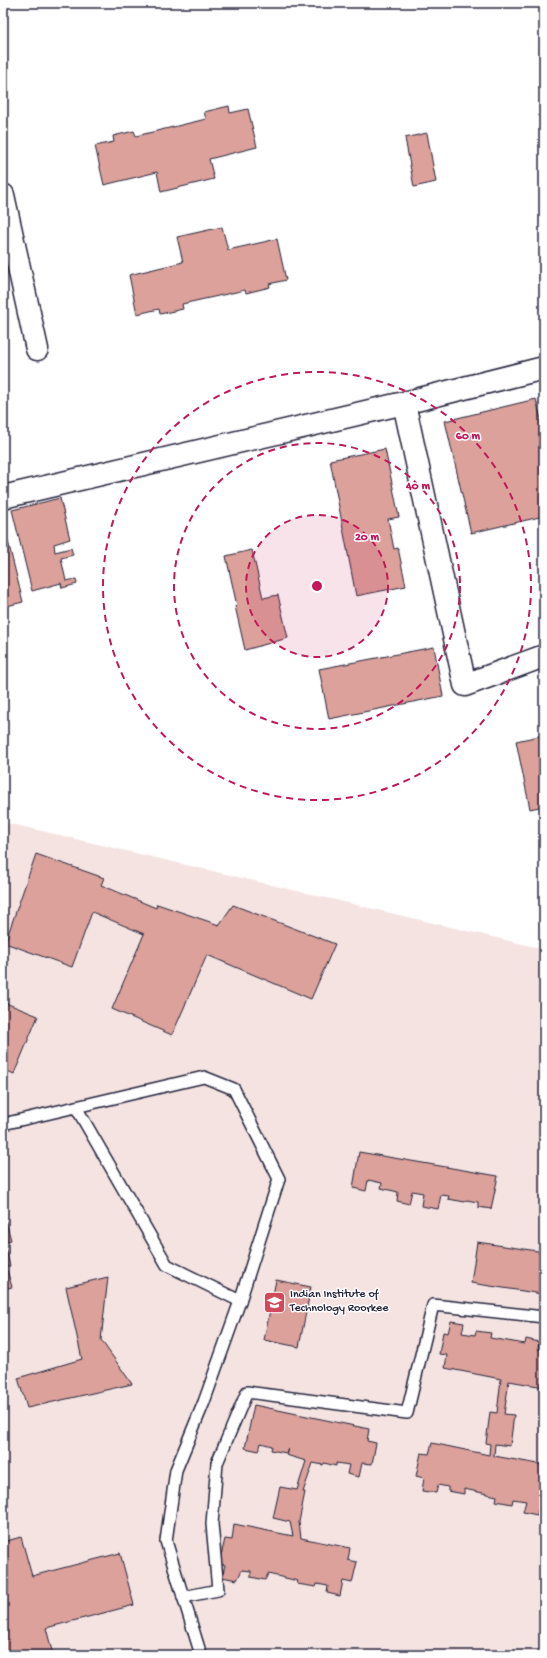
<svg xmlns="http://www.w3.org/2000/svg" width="547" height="1658" font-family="'Gochi Hand',sans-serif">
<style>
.built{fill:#f4e3e1}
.building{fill:#dba19a;stroke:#22223b}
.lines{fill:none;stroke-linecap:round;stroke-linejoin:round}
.service-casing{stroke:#22223b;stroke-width:14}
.minor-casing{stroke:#22223b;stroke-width:25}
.service{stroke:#fff;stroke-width:11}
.minor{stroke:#fff;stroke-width:22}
.ring{fill:none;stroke:#c2185b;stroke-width:2;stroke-dasharray:7 5}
.labels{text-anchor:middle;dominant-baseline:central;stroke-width:3;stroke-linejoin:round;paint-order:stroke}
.poi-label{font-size:12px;fill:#22223b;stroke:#fff;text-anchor:start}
.centre{fill:#c2185b;stroke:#fff;stroke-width:2}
.ring-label{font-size:12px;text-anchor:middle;font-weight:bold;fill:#c2185b;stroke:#fff;stroke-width:3;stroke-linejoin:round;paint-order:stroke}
</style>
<rect width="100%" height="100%" fill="#fff"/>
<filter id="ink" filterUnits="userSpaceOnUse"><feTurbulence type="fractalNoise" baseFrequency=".025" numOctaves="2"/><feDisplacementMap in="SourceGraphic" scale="8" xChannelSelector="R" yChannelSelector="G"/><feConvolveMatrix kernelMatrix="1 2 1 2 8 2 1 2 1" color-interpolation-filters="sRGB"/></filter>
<g filter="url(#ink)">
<polygon class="built" points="3,822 544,949 544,1655 3,1655"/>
<g class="building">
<polygon points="229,106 230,113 248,109 257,147 209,159 214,179 161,192 157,172 104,185 95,146 114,142 113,136 134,131 136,136 206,119 204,112"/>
<polygon points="427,133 436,182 414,187 405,138"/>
<polygon points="222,227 228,250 277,239 286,280 269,284 270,287 246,293 245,290 182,304 183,309 160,314 159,309 137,314 129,275 183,262 177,237"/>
<polygon points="536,399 544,432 544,516 471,533 445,421"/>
<polygon points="385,449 399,517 388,519 394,549 398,548 406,586 356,596 330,460"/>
<polygon points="60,498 70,539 54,544 55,552 71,548 73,555 61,558 66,581 76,579 77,584 62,588 61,583 32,591 12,510"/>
<polygon points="3,521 23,602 3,607"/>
<polygon points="252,550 263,598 278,595 288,638 245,650 235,606 237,606 226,556"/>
<polygon points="434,647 443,696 329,719 319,669"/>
<polygon points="544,735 544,806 530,809 516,741"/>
<polygon points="36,854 104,878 101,885 156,908 157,904 219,925 233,905 335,944 311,999 207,955 172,1035 112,1009 144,934 92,912 72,967 5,943"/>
<polygon points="3,1002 38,1016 14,1074 3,1069"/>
<polygon points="359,1152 498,1176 491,1209 478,1207 478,1202 466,1200 465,1202 448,1199 449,1196 441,1195 438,1209 421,1206 423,1193 412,1191 409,1204 397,1201 398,1192 381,1188 382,1183 368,1180 366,1191 353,1188"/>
<polygon points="3,1211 11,1240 4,1242 10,1266 6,1267 12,1287 3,1289"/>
<polygon points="477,1242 544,1252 544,1278 542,1294 471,1283"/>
<polygon points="108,1277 101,1340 132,1384 27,1408 18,1378 82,1359 66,1287"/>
<polygon points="276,1280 311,1287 299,1347 264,1340"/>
<polygon points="451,1321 464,1323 462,1333 475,1335 476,1331 491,1333 490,1338 525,1344 526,1339 539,1342 538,1349 544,1350 544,1387 509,1381 504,1414 514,1415 510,1446 495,1444 494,1456 544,1465 544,1503 540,1502 537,1515 523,1512 526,1501 513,1499 512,1504 496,1501 497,1496 464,1489 464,1494 448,1491 448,1487 438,1485 436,1493 422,1491 424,1478 416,1476 421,1453 429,1454 432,1443 489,1455 490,1444 486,1443 490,1412 497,1413 501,1379 445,1368 447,1355 439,1354 443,1332 448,1333"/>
<polygon points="254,1405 369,1429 367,1441 376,1443 372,1464 362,1463 359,1477 347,1474 349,1465 336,1463 336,1466 324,1463 323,1465 313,1463 303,1492 305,1492 299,1522 301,1538 350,1548 348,1560 357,1562 352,1583 343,1581 340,1596 327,1593 328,1586 317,1584 316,1587 297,1584 298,1581 268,1574 265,1580 251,1577 251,1571 242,1570 237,1580 222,1577 225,1565 219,1564 225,1539 232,1540 234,1524 293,1536 290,1522 273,1518 280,1487 297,1490 306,1461 286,1455 288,1449 286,1453 271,1450 272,1446 261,1443 259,1451 245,1448"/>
<polygon points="21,1537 32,1576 120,1553 134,1605 46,1628 53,1655 3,1655 3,1542"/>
</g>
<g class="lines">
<defs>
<g id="service">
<polyline points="76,1107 167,1265 240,1301"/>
<polyline points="3,1124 204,1077 234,1089 279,1179 240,1301 204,1402 176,1470 166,1541 201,1655"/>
<polyline points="183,1597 218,1590 212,1524 217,1463 247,1392 407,1413 433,1305 544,1317"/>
</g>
<g id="minor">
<polyline points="3,195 37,349"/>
<polyline points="404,403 465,685 544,656"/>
<polyline points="3,497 404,403 544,368"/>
</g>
</defs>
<use href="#service" class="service-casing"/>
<use href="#minor" class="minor-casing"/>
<use href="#service" class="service"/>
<use href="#minor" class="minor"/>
</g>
</g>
<circle cx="317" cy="586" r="71" fill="#c2185b" fill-opacity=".12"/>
<g class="ring">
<circle cx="317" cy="586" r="71"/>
<circle cx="317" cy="586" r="143"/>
<circle cx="317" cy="586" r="214"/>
</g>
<defs>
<symbol id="university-square" viewBox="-11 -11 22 22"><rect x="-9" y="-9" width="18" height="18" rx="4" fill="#d1495b" stroke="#fff"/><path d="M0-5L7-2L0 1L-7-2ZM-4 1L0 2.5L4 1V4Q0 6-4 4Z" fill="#fff"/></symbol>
</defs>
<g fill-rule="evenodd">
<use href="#university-square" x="262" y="1290" width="25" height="25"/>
</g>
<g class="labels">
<g class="poi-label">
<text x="290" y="1295">Indian Institute of<tspan x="290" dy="14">Technology Roorkee</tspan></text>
</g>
</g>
<circle cx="317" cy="586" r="6" class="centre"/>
<g class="ring-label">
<text x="468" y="439">60 m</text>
<text x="418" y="489">40 m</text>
<text x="367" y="540">20 m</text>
</g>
<rect width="547" height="1658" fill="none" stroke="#fff" stroke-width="16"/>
<rect x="8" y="8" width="531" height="1642" fill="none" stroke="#22223b" stroke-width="1.5" filter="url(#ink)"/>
</svg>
